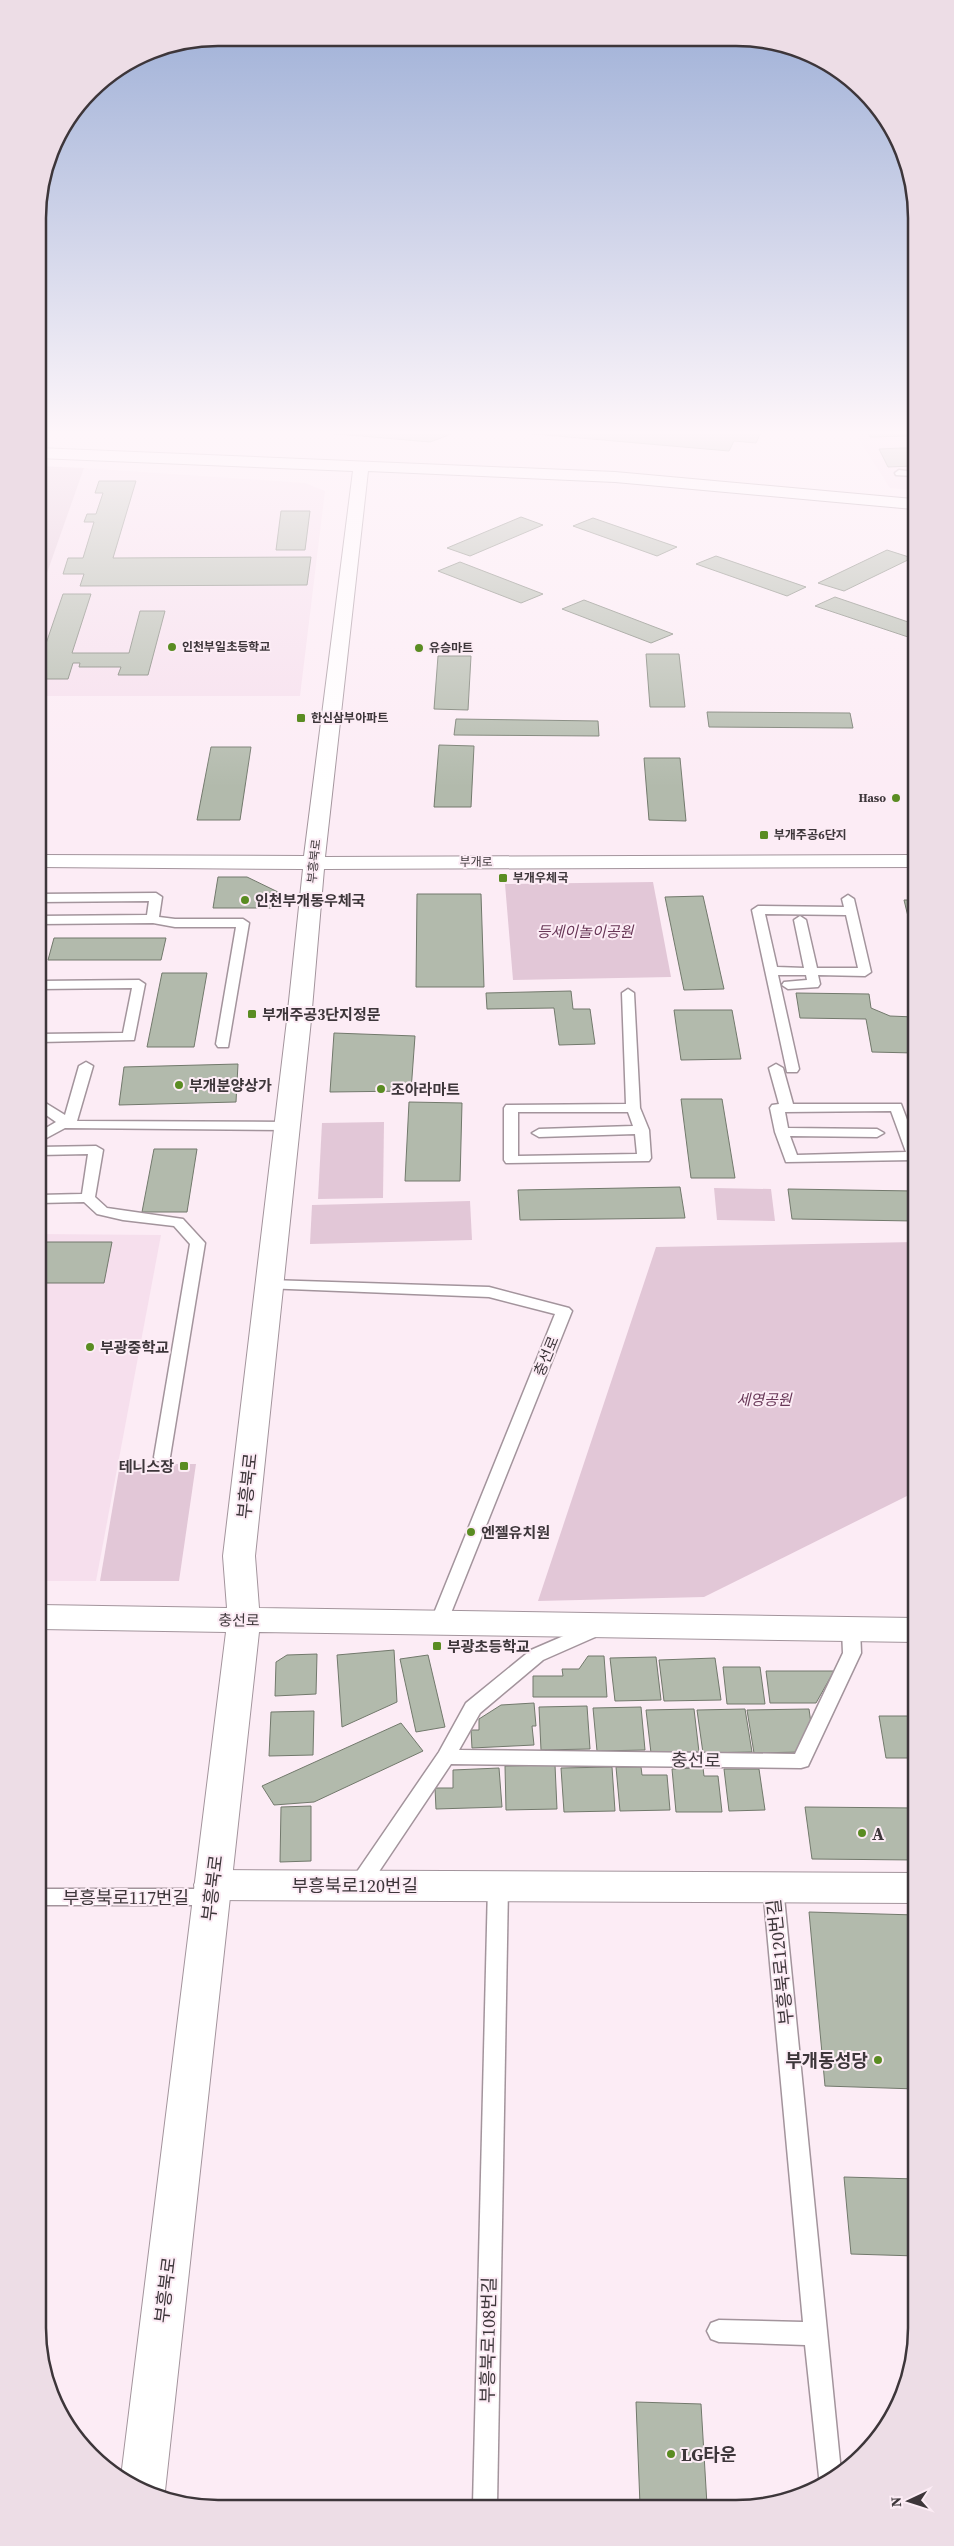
<svg xmlns="http://www.w3.org/2000/svg" width="954" height="2546" font-family="'Source Serif 4','Noto Sans KR',serif">
<style>
.built{fill:#f6dfed}
.green{fill:#e2c7d7}
.building{fill:#b2baac;stroke:#72796c}
.lines{fill:none;stroke-linecap:round;stroke-linejoin:round}
.lane-casing{stroke:#a3949c;stroke-width:3}
.street-casing{stroke:#a3949c;stroke-width:2}
.secondary-casing{stroke:#a3949c;stroke-width:2}
.lane{fill:#fff;fill-rule:evenodd}
.street{fill:#fff;fill-rule:evenodd}
.secondary{fill:#fff;fill-rule:evenodd}
.poi-dot{fill:#5a8c22;stroke:#fcecf5;stroke-width:2}
.labels{text-anchor:middle;dominant-baseline:central;stroke-width:4;stroke-linejoin:round;paint-order:stroke}
.far-poi-label{font-size:12px;font-weight:bold;fill:#3d363a;stroke:#fcecf5;text-anchor:start}
.far-street-label{font-size:12px;fill:#3d363a;stroke:#fcecf5}
.poi-label{font-size:15px;font-weight:bold;fill:#3d363a;stroke:#fcecf5;text-anchor:start}
.park-label{font-size:15px;font-style:italic;fill:#683757;stroke:#fcecf5}
.street-label{font-size:15px;fill:#3d363a;stroke:#fcecf5}
.near-street-label{font-size:18px;fill:#3d363a;stroke:#fcecf5}
.near-poi-label{font-size:18px;font-weight:bold;fill:#3d363a;stroke:#fcecf5;text-anchor:start}
.rim{fill:none;stroke:#3d363a;stroke-width:2.5}
</style>
<rect width="100%" height="100%" fill="#fcecf5"/>
<g class="built">
<polygon points="853,430 913,430 913,490 890,488"/>
<polygon points="84,468 305,483 325,491 300,696 39,696 38,597"/>
<polygon points="39,1234 161,1235 96,1581 40,1581"/>
</g>
<g class="green">
<polygon points="38,466 84,468 47,573 38,573"/>
<polygon points="653,882 671,977 513,980 505,884"/>
<polygon points="384,1122 383,1198 318,1199 322,1123"/>
<polygon points="714,1188 771,1189 775,1221 717,1220"/>
<polygon points="470,1201 472,1240 310,1244 312,1205"/>
<polygon points="915,1242 915,1492 704,1597 538,1601 656,1247"/>
<polygon points="120,1464 196,1464 179,1581 100,1581"/>
</g>
<g class="building">
<polygon points="292,430 462,430 430,442"/>
<polygon points="488,430 762,430 756,443 734,441 729,451"/>
<polygon points="865,430 913,430 913,440 910,436 870,437"/>
<polygon points="902,448 913,448 913,466 888,467 879,449"/>
<polygon points="99,481 136,481 113,558 311,557 307,585 80,586 84,574 63,574 68,558 83,558 94,522 84,522 87,514 96,514 103,493 95,493"/>
<polygon points="281,511 310,511 305,550 276,550"/>
<polygon points="521,517 543,525 470,556 447,548"/>
<polygon points="593,518 677,547 657,556 573,526"/>
<polygon points="887,550 912,558 844,591 818,583"/>
<polygon points="716,556 806,587 787,596 696,564"/>
<polygon points="460,562 543,594 521,603 438,571"/>
<polygon points="63,594 91,594 72,653 129,653 140,611 165,611 148,675 118,675 121,667 79,667 80,663 73,663 68,679 39,679 39,664"/>
<polygon points="835,597 914,624 914,639 815,606"/>
<polygon points="584,600 673,634 651,643 562,609"/>
<polygon points="646,654 679,654 685,707 650,707"/>
<polygon points="438,656 471,656 468,710 434,709"/>
<polygon points="707,712 850,713 853,728 709,727"/>
<polygon points="456,719 598,721 599,736 454,735"/>
<polygon points="439,745 474,746 471,807 434,807"/>
<polygon points="211,747 251,747 240,820 197,820"/>
<polygon points="644,758 680,758 686,821 649,820"/>
<polygon points="218,877 247,877 278,892 276,908 213,908"/>
<polygon points="417,894 481,894 484,987 416,987"/>
<polygon points="703,896 724,989 684,990 665,897"/>
<polygon points="904,900 914,900 914,941"/>
<polygon points="54,938 166,938 161,960 48,960"/>
<polygon points="162,973 207,973 194,1047 147,1047"/>
<polygon points="571,991 573,1009 590,1009 595,1044 559,1045 554,1008 487,1009 486,993"/>
<polygon points="796,993 869,994 871,1008 890,1016 914,1017 914,1053 872,1052 866,1019 800,1018"/>
<polygon points="674,1010 732,1010 741,1059 681,1060"/>
<polygon points="334,1033 415,1036 411,1091 330,1092"/>
<polygon points="238,1064 236,1102 119,1105 124,1067"/>
<polygon points="681,1099 722,1099 735,1178 691,1178"/>
<polygon points="409,1102 462,1103 460,1181 405,1181"/>
<polygon points="154,1149 197,1149 187,1212 142,1212"/>
<polygon points="680,1187 685,1218 520,1220 518,1190"/>
<polygon points="788,1189 914,1191 914,1221 792,1219"/>
<polygon points="39,1242 112,1242 104,1283 39,1283"/>
<polygon points="394,1650 397,1702 342,1727 337,1655"/>
<polygon points="317,1654 316,1694 275,1696 276,1662 287,1655"/>
<polygon points="428,1655 445,1727 416,1732 400,1659"/>
<polygon points="588,1656 604,1656 607,1697 533,1697 533,1676 563,1676 562,1669 579,1669"/>
<polygon points="656,1657 661,1700 615,1701 610,1658"/>
<polygon points="715,1658 721,1700 664,1701 659,1660"/>
<polygon points="723,1667 760,1667 765,1704 727,1704"/>
<polygon points="766,1671 834,1671 816,1703 770,1703"/>
<polygon points="534,1703 536,1726 532,1726 534,1745 472,1748 471,1730 479,1730 479,1719 501,1705"/>
<polygon points="587,1706 590,1749 541,1750 539,1707"/>
<polygon points="641,1707 645,1750 597,1751 593,1708"/>
<polygon points="694,1709 699,1752 651,1753 646,1710"/>
<polygon points="745,1709 752,1752 703,1753 697,1710"/>
<polygon points="809,1709 812,1731 803,1752 754,1753 747,1710"/>
<polygon points="314,1711 313,1755 269,1756 271,1712"/>
<polygon points="879,1716 915,1716 915,1758 886,1758"/>
<polygon points="401,1723 423,1751 314,1802 274,1805 262,1786"/>
<polygon points="555,1765 557,1809 506,1810 505,1766"/>
<polygon points="612,1767 615,1811 564,1812 561,1768"/>
<polygon points="616,1767 641,1767 642,1775 667,1775 670,1810 620,1811"/>
<polygon points="499,1768 502,1807 436,1809 435,1788 453,1788 453,1770"/>
<polygon points="703,1768 704,1776 718,1776 722,1812 676,1812 672,1769"/>
<polygon points="724,1769 759,1769 765,1810 729,1811"/>
<polygon points="311,1806 311,1861 280,1862 281,1807"/>
<polygon points="805,1807 915,1808 915,1860 812,1859"/>
<polygon points="809,1912 916,1915 916,2089 825,2086"/>
<polygon points="844,2177 916,2179 916,2256 851,2254"/>
<polygon points="636,2402 701,2404 707,2505 640,2505"/>
</g>
<g class="lines">
<defs>
<g id="lane">
<polygon points="899,470 913,472 913,476 896,475 895,473"/>
<polygon points="156,893 162,897 159,917 175,919 243,919 249,923 228,1047 218,1047 216,1044 236,927 175,927 153,923 39,924 39,916 147,915 149,901 39,902 39,894"/>
<path d="M 848,895 L 854,899 L 871,972 L 865,976 L 818,975 L 820,984 L 818,987 L 788,989 L 782,985 L 784,982 L 807,980 L 806,975 L 778,975 L 799,1069 L 797,1072 L 787,1072 L 752,910 L 758,906 L 844,907 L 842,899 ZM 765,914 L 846,915 L 858,968 L 817,968 L 806,920 L 800,916 L 794,920 L 804,968 L 777,967 Z"/>
<polygon points="139,980 145,984 134,1040 39,1042 39,1034 123,1033 132,988 39,989 39,981"/>
<path d="M 628,989 L 634,993 L 640,1108 L 649,1130 L 651,1158 L 649,1161 L 506,1163 L 504,1160 L 504,1108 L 506,1105 L 626,1104 L 622,993 ZM 518,1112 L 628,1112 L 633,1126 L 539,1129 L 532,1133 L 539,1137 L 635,1134 L 637,1154 L 518,1156 Z"/>
<polygon points="86,1062 93,1066 77,1121 287,1122 294,1126 287,1130 65,1128 39,1142 39,1132 56,1122 39,1110 39,1099 65,1115 79,1066"/>
<path d="M 776,1064 L 783,1068 L 793,1104 L 901,1104 L 914,1138 L 914,1160 L 786,1162 L 775,1132 L 770,1108 L 772,1105 L 779,1104 L 769,1068 ZM 891,1111 L 906,1152 L 797,1155 L 790,1136 L 877,1137 L 884,1133 L 877,1129 L 788,1128 L 785,1112 Z"/>
<polygon points="96,1146 103,1150 95,1197 107,1208 183,1219 205,1243 170,1457 168,1461 156,1461 154,1457 190,1244 174,1226 123,1220 97,1214 84,1202 39,1203 39,1195 82,1194 88,1154 39,1155 39,1147"/>
<polygon points="269,1280 489,1287 569,1308 572,1311 445,1628 439,1629 433,1628 430,1623 555,1314 489,1297 264,1288 261,1285 264,1282"/>
<polygon points="596,1622 602,1624 605,1629 602,1634 543,1660 480,1713 459,1750 795,1754 843,1653 842,1629 845,1624 851,1622 857,1624 860,1629 861,1653 808,1766 801,1768 451,1764 366,1891 359,1893 352,1891 349,1885 352,1879 439,1752 466,1703 531,1650"/>
<polygon points="498,1878 505,1880 508,1886 497,2505 473,2505 488,1886 491,1880"/>
<polygon points="773,1879 780,1881 783,1887 841,2472 820,2486 805,2345 719,2342 711,2339 707,2331 711,2323 719,2320 803,2322 763,1887 766,1881"/>
<polygon points="40,1889 211,1889 218,1891 221,1897 218,1903 211,1905 40,1905"/>
</g>
<polygon id="street" points="212,1870 915,1873 915,1903 212,1900 199,1896 194,1885 199,1874"/>
<polygon id="secondary" points="38,448 615,472 913,499 913,509 615,482 368,471 325,857 914,855 914,867 324,869 311,1020 255,1556 259,1608 915,1618 915,1642 259,1632 165,2491 162,2498 138,2490 121,2477 226,1632 40,1629 40,1605 227,1608 223,1556 287,1020 303,869 39,867 39,855 304,856 353,471 38,458"/>
</defs>
<use href="#lane" class="lane-casing"/>
<use href="#street" class="street-casing"/>
<use href="#secondary" class="secondary-casing"/>
<use href="#lane" class="lane"/>
<use href="#street" class="street"/>
<use href="#secondary" class="secondary"/>
</g>
<linearGradient id="sky" x2="0" y2="1"><stop stop-color="#9caed6"/><stop offset="0.55" stop-color="#fef6fa"/><stop offset="1" stop-color="#fef6fa" stop-opacity="0"/></linearGradient>
<rect width="954" height="787" fill="url(#sky)"/>
<g class="poi-dot">
<circle cx="172" cy="647" r="5"/>
<circle cx="419" cy="648" r="5"/>
<rect x="296" y="713" width="10" height="10" rx="2.5"/>
<circle cx="896" cy="798" r="5"/>
<rect x="759" y="830" width="10" height="10" rx="2.5"/>
<rect x="498" y="873" width="10" height="10" rx="2.5"/>
<circle cx="245" cy="900" r="5"/>
<rect x="247" y="1009" width="10" height="10" rx="2.5"/>
<circle cx="179" cy="1085" r="5"/>
<circle cx="381" cy="1089" r="5"/>
<circle cx="90" cy="1347" r="5"/>
<rect x="179" y="1461" width="10" height="10" rx="2.5"/>
<circle cx="471" cy="1532" r="5"/>
<rect x="432" y="1641" width="10" height="10" rx="2.5"/>
<circle cx="862" cy="1833" r="5"/>
<circle cx="878" cy="2060" r="5"/>
<circle cx="671" cy="2454" r="5"/>
</g>
<g class="labels">
<g class="far-poi-label">
<text x="182" y="647">인천부일초등학교</text>
<text x="429" y="648">유승마트</text>
<text x="311" y="718">한신삼부아파트</text>
<text x="886" y="798" text-anchor="end">Haso</text>
<text x="774" y="835">부개주공6단지</text>
<text x="513" y="878">부개우체국</text>
</g>
<g class="far-street-label">
<text transform="translate(314 861) rotate(-84)">부흥북로</text>
<text x="476" y="862">부개로</text>
</g>
<g class="poi-label">
<text x="255" y="900">인천부개동우체국</text>
<text x="262" y="1014">부개주공3단지정문</text>
<text x="189" y="1085">부개분양상가</text>
<text x="391" y="1089">조아라마트</text>
<text x="100" y="1347">부광중학교</text>
<text x="174" y="1466" text-anchor="end">테니스장</text>
<text x="481" y="1532">엔젤유치원</text>
<text x="447" y="1646">부광초등학교</text>
</g>
<g class="park-label">
<text x="585" y="931">등세이놀이공원</text>
<text x="764" y="1399">세영공원</text>
</g>
<g class="street-label">
<text transform="translate(546 1356) rotate(-68)">충선로</text>
<text transform="translate(239 1620) rotate(1)">충선로</text>
</g>
<g class="near-street-label">
<text transform="translate(247 1486) rotate(-84)">부흥북로</text>
<text transform="translate(696 1760) rotate(1)">충선로</text>
<text x="355" y="1885">부흥북로120번길</text>
<text transform="translate(212 1888) rotate(-83)">부흥북로</text>
<text x="126" y="1897">부흥북로117번길</text>
<text transform="translate(780 1962) rotate(-96)">부흥북로120번길</text>
<text transform="translate(165 2290) rotate(-83)">부흥북로</text>
<text transform="translate(488 2340) rotate(-89)">부흥북로108번길</text>
</g>
<g class="near-poi-label">
<text x="872" y="1833">A</text>
<text x="868" y="2060" text-anchor="end">부개동성당</text>
<text x="681" y="2454">LG타운</text>
</g>
</g>
<path d="M0 0H954V2546H0ZM218 46H736A172 172 0 0 1 908 218V2328A172 172 0 0 1 736 2500H218A172 172 0 0 1 46 2328V218A172 172 0 0 1 218 46Z" fill="#eddde6" fill-rule="evenodd"/>
<path class="rim" d="M218 46H736A172 172 0 0 1 908 218V2328A172 172 0 0 1 736 2500H218A172 172 0 0 1 46 2328V218A172 172 0 0 1 218 46Z"/>
<g transform="translate(909 2501) rotate(266)" stroke="#fcecf5" stroke-width="4" paint-order="stroke">
<path d="M0-4L9 19L0 12L-9 19Z" fill="#3d363a"/>
<text y="-8" font-size="14" font-weight="bold" text-anchor="middle" fill="#3d363a">N</text>
</g>
</svg>
